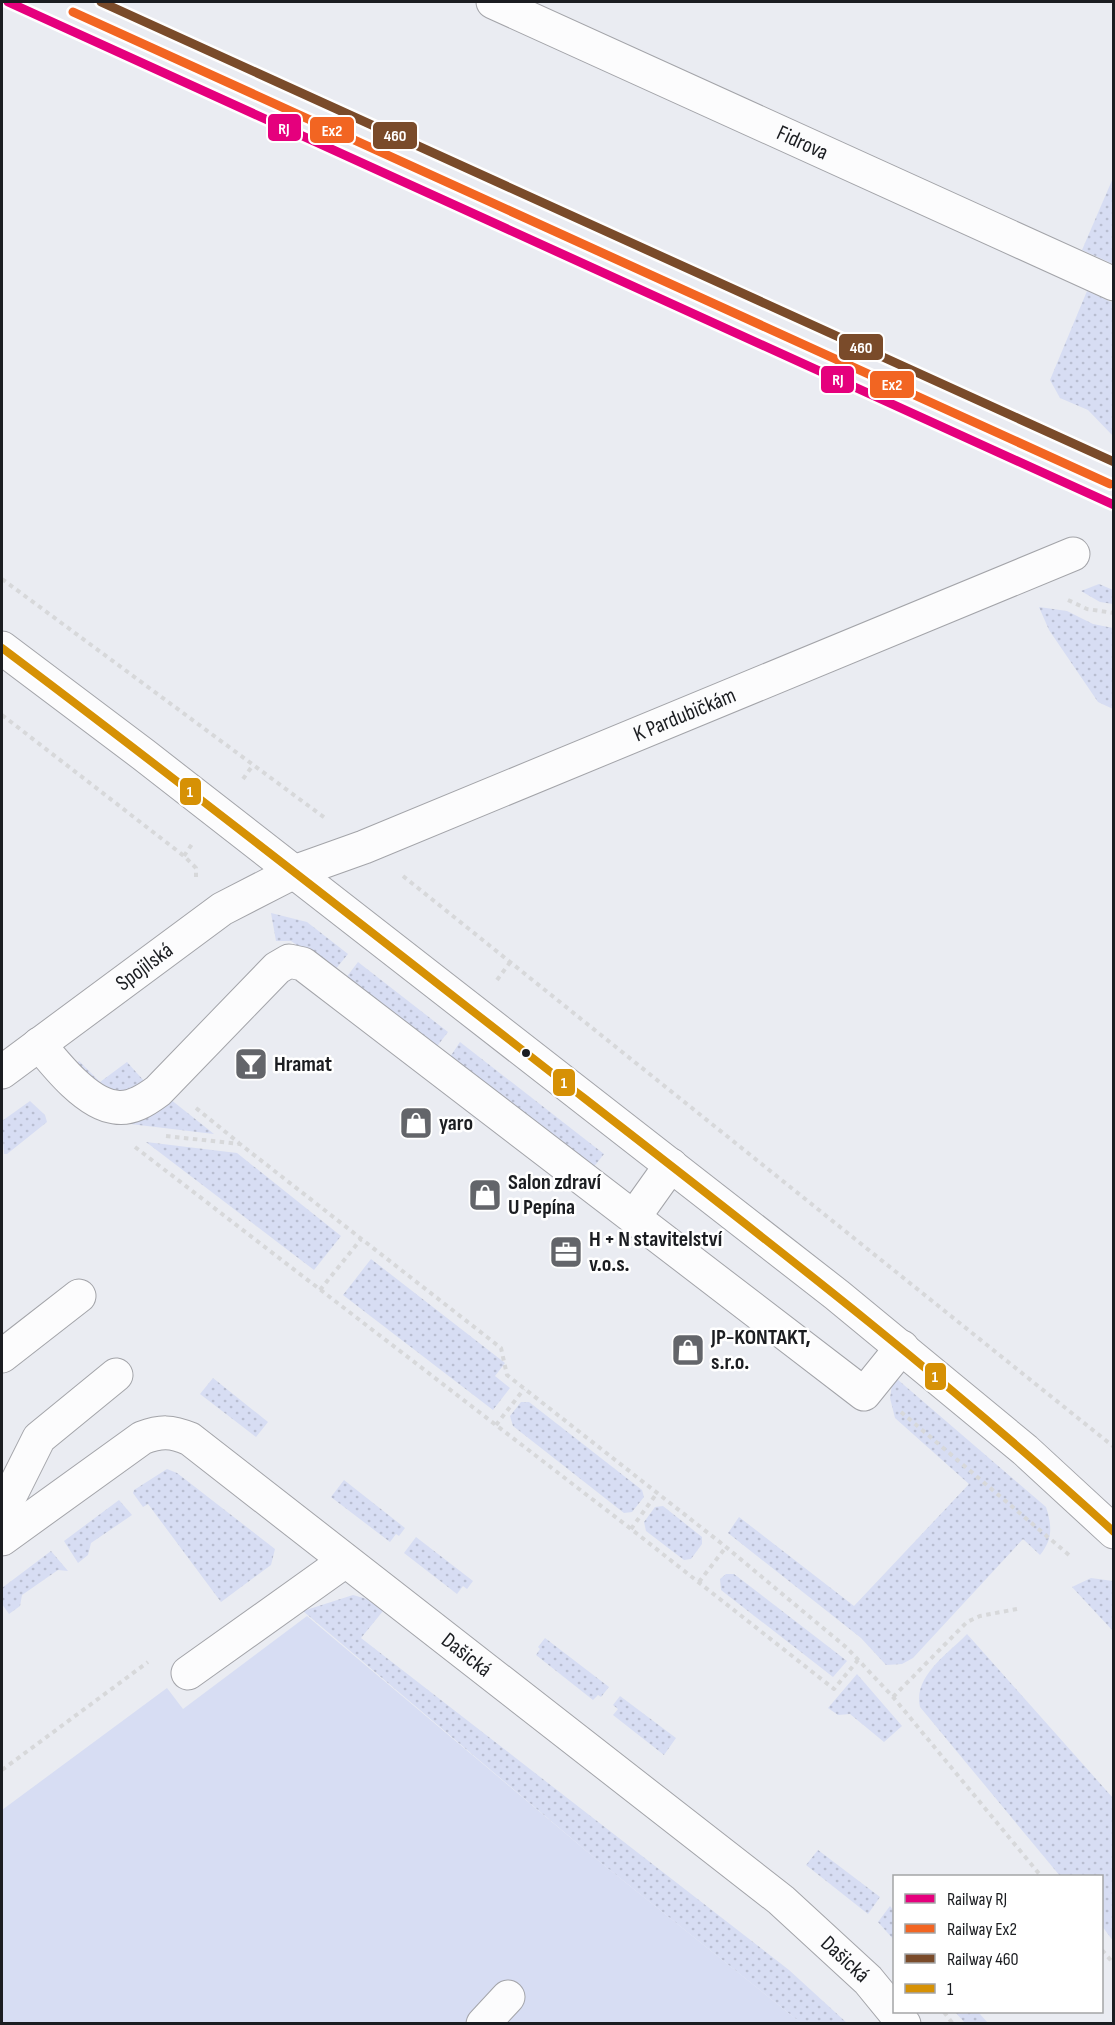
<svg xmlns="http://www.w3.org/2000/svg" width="1115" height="2025" font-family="'Sofia Sans Condensed',sans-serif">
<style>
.grass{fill:url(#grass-dots)}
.park{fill:#d7ddf3}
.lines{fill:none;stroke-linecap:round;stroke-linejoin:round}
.minor-casing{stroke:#a3a4a9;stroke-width:35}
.major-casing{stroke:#a3a4a9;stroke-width:35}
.path{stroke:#d7d8da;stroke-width:4;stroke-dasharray:4.5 4.5;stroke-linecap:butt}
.minor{stroke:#fcfcfd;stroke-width:33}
.major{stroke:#fcfcfd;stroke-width:33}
.bus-1-casing{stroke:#fff;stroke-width:12}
.bus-1{stroke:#d69105;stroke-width:8}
.rail-1-casing{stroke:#fff;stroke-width:14}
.rail-2-casing{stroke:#fff;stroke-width:14}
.rail-3-casing{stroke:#fff;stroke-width:14}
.rail-1{stroke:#e5007d;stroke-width:9}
.rail-2{stroke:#f26522;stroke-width:9}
.rail-3{stroke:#7a4b2a;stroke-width:9}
.bus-dot{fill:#1b1d21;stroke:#fff;stroke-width:2}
.labels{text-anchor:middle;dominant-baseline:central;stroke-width:5;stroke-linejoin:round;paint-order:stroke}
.street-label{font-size:22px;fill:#1b1d21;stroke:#fff}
.poi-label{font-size:22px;font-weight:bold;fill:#1b1d21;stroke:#fff;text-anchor:start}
.line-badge{stroke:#fff;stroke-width:2}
.badge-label{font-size:16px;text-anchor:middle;font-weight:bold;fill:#fff}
</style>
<defs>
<pattern id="grass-dots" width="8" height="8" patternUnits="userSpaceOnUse" patternTransform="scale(1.5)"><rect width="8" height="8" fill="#d7ddf3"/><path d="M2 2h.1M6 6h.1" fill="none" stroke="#b8bdd0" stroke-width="1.8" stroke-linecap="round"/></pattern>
</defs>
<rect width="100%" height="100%" fill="#eaecf2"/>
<g class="grass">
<polygon points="1113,178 1114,264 1113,264 1082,250"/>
<polygon points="1087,291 1113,303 1113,436 1088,410 1060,398 1050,380"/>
<polygon points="1099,584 1113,590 1113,604 1100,602 1081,591"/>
<polygon points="1039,607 1067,611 1093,624 1113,628 1113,709 1098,702 1049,630"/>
<polygon points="271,913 307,922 348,954 334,971 291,941 276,941"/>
<polygon points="358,962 448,1032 435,1049 345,979"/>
<polygon points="460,1042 604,1154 592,1169 448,1060"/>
<path d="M 79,1061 L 100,1082 L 127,1062 L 145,1082 C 111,1103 103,1087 73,1067 Z"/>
<polygon points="170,1099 214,1134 122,1123"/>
<polygon points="30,1101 45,1115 47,1122 7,1154 4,1154 2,1121"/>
<polygon points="146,1142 237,1153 341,1236 314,1270"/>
<polygon points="371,1259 505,1363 495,1376 510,1388 493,1410 343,1295"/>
<polygon points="213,1378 268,1422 256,1437 200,1394"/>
<path d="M 897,1379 L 1046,1507 C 1052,1526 1053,1539 1040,1555 L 1023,1539 L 913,1658 L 902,1664 L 886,1665 L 861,1638 L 728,1533 L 739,1517 L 854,1606 L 969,1484 L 895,1418 L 890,1398 L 892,1385 Z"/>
<polygon points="521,1402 529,1402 642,1490 644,1497 632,1512 624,1513 513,1426 510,1416"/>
<polygon points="167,1469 177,1473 275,1549 271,1565 221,1602 148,1504 143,1507 133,1493 134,1490"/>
<polygon points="344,1480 405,1528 399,1536 396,1534 390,1542 331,1497"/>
<polygon points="119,1500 132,1515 91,1543 88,1555 78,1563 64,1541"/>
<polygon points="663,1506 702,1537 702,1544 691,1559 684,1560 646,1531 644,1522 655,1507"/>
<polygon points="416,1537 473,1581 467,1589 463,1586 457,1594 404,1553"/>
<polygon points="51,1551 68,1571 58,1570 22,1595 20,1606 9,1614 2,1604 2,1588"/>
<polygon points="726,1574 734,1574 847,1661 833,1677 721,1590 720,1579"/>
<polygon points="1091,1578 1113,1581 1113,1631 1072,1587"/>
<polygon points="353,1595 367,1599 383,1611 361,1638 789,1970 847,2023 801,2023 590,1854 303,1611"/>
<path d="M 967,1634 L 1113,1798 L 1113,1941 L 1102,1926 L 1102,1876 L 1060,1876 L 920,1707 C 913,1676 948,1654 967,1634 Z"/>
<polygon points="545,1638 609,1687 601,1697 598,1695 593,1700 536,1655 540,1649 538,1647"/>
<polygon points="857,1674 902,1726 884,1742 850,1714 838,1715 828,1708"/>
<polygon points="620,1696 676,1738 664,1755 613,1715 618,1709 613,1705"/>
<polygon points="818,1850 880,1897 868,1914 806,1865"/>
<polygon points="890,1906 894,1911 894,1940 878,1922"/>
<polygon points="955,2012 978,2012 988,2023 965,2023"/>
</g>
<polygon class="park" points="307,1616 590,1854 801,2023 2,2023 2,1810 167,1688 183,1709"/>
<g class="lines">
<defs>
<g id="minor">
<path id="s1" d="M 493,2 L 1114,284"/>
<path d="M 39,1044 C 56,1065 87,1104 115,1107 C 131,1110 146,1100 158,1091 L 277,968 L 289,961 L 303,964 L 864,1394 L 902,1347"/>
<path id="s2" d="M 2,1072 L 222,909 L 294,872 L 364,847 L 1073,554"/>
<polyline points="634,1217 671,1165"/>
<polyline points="2,1356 79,1296"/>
<polyline points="6,1504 39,1438 116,1375"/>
<path id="s3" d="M 2,1539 L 142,1438 C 161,1431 171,1431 190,1439 L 781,1900 L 868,1980 L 904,2024"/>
<polyline points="188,1673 345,1561"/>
<polyline points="483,2024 508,1997"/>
</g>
<polyline id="major" points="2,648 144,755 837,1295 1025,1450 1114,1532"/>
</defs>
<use href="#minor" class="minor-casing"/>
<use href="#major" class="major-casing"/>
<g class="path">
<polyline points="2,579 325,818"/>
<polyline points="1068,600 1087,609 1114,613"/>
<polyline points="2,715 184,856 196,868 196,877"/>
<polyline points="243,779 253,765"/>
<polyline points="184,856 192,844"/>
<polyline points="403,876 1114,1447"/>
<polyline points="497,980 511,961"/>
<polyline points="196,1108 239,1143"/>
<polyline points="166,1136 240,1144 501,1348 507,1375 726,1547 847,1648 893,1697 1041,1876"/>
<polyline points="135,1147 631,1529 834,1689 858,1660"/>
<polyline points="320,1290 361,1239"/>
<polyline points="901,1412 1069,1555"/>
<polyline points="496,1425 524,1389"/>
<polyline points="631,1529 657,1493"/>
<polyline points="699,1582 726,1547"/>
<polyline points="893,1697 967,1622 980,1616 1017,1609"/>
<polyline points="2,1770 148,1662"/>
<polyline points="1102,1950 1114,1964"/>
<polyline points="944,2012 953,2024"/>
</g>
<use href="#minor" class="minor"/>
<use href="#major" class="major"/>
<defs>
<path id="bus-1" d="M 2,648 C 198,795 390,947 584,1098 C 764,1238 945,1377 1114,1532"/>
</defs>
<use href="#bus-1" class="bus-1-casing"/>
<use href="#bus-1" class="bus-1"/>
<defs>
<polyline id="rail-1" points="8,2 1114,505"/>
<polyline id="rail-2" points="73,12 1110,484"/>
<polyline id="rail-3" points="101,2 1114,462"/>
</defs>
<use href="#rail-1" class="rail-1-casing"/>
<use href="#rail-2" class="rail-2-casing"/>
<use href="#rail-3" class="rail-3-casing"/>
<use href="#rail-1" class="rail-1"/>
<use href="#rail-2" class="rail-2"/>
<use href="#rail-3" class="rail-3"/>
</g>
<defs>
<symbol id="bar-square" viewBox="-11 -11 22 22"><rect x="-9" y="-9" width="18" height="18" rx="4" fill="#63656a" stroke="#fff"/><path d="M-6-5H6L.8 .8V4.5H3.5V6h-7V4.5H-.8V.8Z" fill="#fff"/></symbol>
<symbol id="shop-square" viewBox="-11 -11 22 22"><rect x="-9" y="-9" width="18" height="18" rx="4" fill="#63656a" stroke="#fff"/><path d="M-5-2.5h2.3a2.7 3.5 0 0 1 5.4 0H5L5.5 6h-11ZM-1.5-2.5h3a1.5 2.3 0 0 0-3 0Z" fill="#fff"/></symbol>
<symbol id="office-square" viewBox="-11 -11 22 22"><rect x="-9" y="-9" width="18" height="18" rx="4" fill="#63656a" stroke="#fff"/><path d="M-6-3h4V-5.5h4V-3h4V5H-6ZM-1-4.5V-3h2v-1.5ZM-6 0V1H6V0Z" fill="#fff"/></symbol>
</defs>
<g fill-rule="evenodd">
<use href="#bar-square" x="232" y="1045" width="38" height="38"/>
<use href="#shop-square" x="397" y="1104" width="38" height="38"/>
<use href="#shop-square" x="466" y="1176" width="38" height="38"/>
<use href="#office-square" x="547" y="1233" width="38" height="38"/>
<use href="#shop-square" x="669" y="1331" width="38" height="38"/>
</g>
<circle class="bus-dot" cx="526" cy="1053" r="5"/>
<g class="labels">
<g class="street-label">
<text stroke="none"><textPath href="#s1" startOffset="340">Fidrova</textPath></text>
<text stroke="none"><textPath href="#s2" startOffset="776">K Pardubičkám</textPath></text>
<text stroke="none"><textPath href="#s2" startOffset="177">Spojilská</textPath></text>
<text stroke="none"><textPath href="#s3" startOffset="573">Dašická</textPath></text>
<text stroke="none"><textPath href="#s3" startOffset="1059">Dašická</textPath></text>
</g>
<g class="poi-label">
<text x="274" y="1064">Hramat</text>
<text x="439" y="1123">yaro</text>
<text x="508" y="1182">Salon zdraví<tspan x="508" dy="25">U Pepína</tspan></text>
<text x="589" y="1239">H + N stavitelství<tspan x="589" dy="25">v.o.s.</tspan></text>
<text x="711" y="1337">JP-KONTAKT,<tspan x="711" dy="25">s.r.o.</tspan></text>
</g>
</g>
<g class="line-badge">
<rect x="267" y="113" width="35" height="29" rx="6" fill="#e5007d"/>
<rect x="309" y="116" width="46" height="28" rx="6" fill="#f26522"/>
<rect x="372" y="121" width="46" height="29" rx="6" fill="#7a4b2a"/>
<rect x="838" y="333" width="46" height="28" rx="6" fill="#7a4b2a"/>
<rect x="820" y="365" width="35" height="29" rx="6" fill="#e5007d"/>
<rect x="869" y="370" width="46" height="29" rx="6" fill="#f26522"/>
<rect x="179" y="777" width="23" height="29" rx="6" fill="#d69105"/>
<rect x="552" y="1068" width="24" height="29" rx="6" fill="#d69105"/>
<rect x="924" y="1362" width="23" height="29" rx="6" fill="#d69105"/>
</g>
<g class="badge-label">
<text x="284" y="134">RJ</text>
<text x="332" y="136">Ex2</text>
<text x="395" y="141">460</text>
<text x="861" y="353">460</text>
<text x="838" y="385">RJ</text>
<text x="892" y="390">Ex2</text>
<text x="190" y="797">1</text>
<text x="564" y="1088">1</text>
<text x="935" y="1382">1</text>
</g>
<rect width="1115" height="2025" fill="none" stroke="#1b1d21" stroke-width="6"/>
<rect x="893" y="1875" width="210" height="138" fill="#ffffff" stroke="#a4a5a6" stroke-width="1.5"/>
<rect x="905" y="1894" width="30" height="9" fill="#e5007d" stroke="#a4a5a6" stroke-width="1.5"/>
<text x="947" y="1905" font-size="18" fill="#1b1d21">Railway RJ</text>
<rect x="905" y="1924" width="30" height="9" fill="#f26522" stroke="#a4a5a6" stroke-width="1.5"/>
<text x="947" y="1935" font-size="18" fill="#1b1d21">Railway Ex2</text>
<rect x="905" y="1954" width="30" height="9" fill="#7a4b2a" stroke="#a4a5a6" stroke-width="1.5"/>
<text x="947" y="1965" font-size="18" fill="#1b1d21">Railway 460</text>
<rect x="905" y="1984" width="30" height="9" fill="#d69105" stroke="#a4a5a6" stroke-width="1.5"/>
<text x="947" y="1995" font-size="18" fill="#1b1d21">1</text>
</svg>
